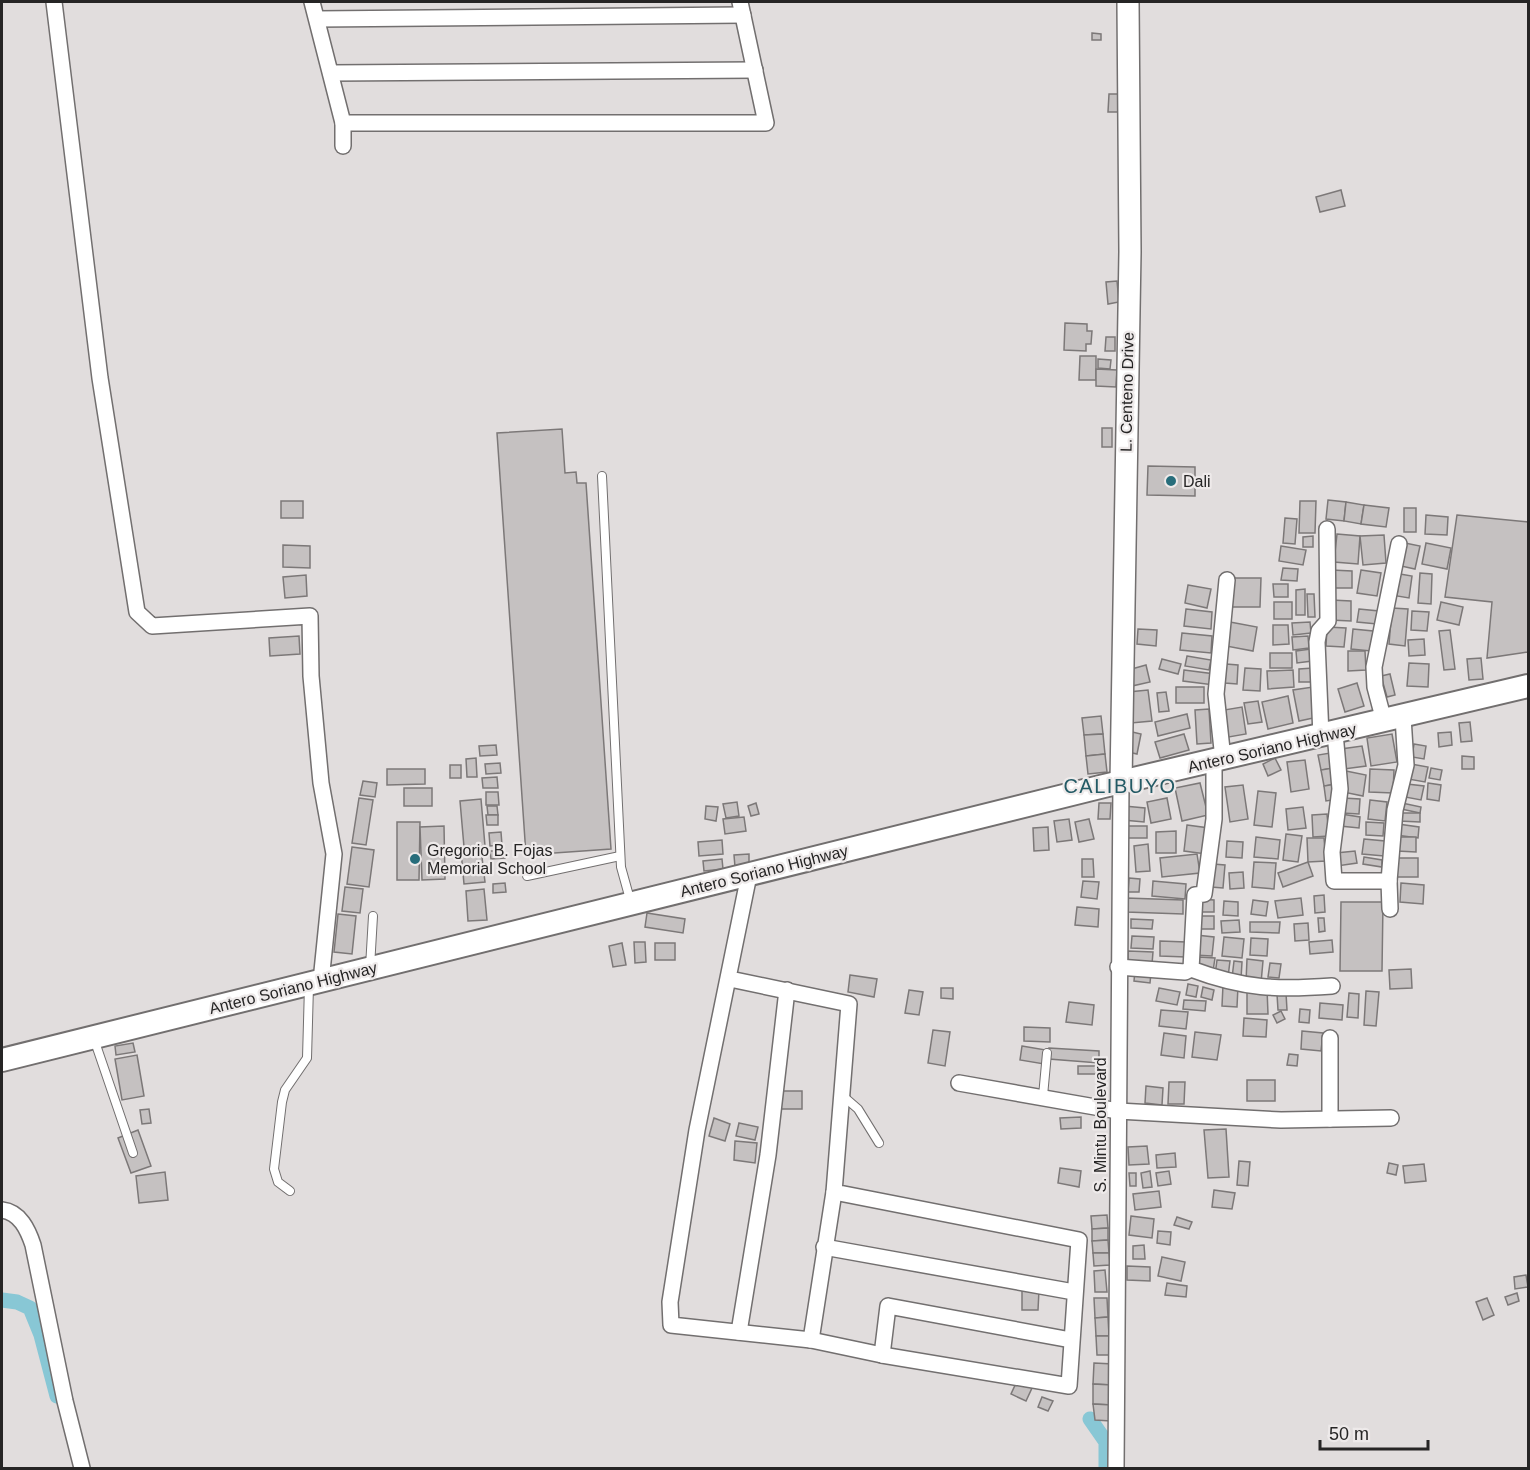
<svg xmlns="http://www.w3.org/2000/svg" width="1530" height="1470" font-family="Helvetica,sans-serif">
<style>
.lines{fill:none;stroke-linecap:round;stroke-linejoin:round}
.canal{stroke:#88c7d5;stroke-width:15}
.building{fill:#c5c1c1;stroke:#7c7878;stroke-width:1.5}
.lane-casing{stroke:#726f6f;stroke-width:10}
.street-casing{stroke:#726f6f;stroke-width:18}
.secondary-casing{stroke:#726f6f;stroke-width:24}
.primary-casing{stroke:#726f6f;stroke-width:26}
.lane{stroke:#fff;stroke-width:8}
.street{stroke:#fff;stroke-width:15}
.secondary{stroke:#fff;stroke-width:21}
.primary{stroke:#fff;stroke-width:22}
.poi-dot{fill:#276d7b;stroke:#eeeaea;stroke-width:2}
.labels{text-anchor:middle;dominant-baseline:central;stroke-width:4.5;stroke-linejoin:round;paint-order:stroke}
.street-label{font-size:16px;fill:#262525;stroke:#eeeaea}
.poi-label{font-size:16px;fill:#262525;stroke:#eeeaea;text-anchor:start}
.quarter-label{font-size:20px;letter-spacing:1.5px;fill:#235a65;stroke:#eeeaea}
</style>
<rect width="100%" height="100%" fill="#e1dddd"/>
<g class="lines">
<g class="canal">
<polyline points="2,1300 17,1302 30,1308 41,1335 57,1396"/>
<polyline points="1090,1419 1106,1442 1106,1468"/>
</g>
</g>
<g class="building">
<polygon points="1092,33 1101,34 1101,40 1092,40"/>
<polygon points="1109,94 1118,94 1118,112 1108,112"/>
<polygon points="1341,190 1345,206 1320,212 1316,197"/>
<polygon points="1117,281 1119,302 1108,304 1106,282"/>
<polygon points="1065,323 1087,324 1087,331 1092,331 1091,344 1086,344 1086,351 1064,350"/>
<polygon points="1106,337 1115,337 1115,351 1105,351"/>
<polygon points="1080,356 1096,356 1096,380 1079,380"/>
<polygon points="1098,359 1111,360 1110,369 1098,368"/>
<polygon points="1096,369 1117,370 1116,387 1096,386"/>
<rect x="1102" y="428" width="10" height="19"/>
<polygon points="562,429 565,473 576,472 577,483 586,483 611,849 526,855 497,433"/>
<polygon points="1148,466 1195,467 1195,496 1147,495"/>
<polygon points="1328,500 1346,502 1344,521 1326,519"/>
<rect x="281" y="501" width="22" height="17"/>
<polygon points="1300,501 1316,501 1315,533 1299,533"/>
<polygon points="1346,502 1364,505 1361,524 1344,521"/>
<polygon points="1364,505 1389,508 1386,527 1361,524"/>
<rect x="1404" y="508" width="12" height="24"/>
<polygon points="1426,515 1448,517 1447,535 1425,534"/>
<polygon points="1457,515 1528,522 1528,652 1487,658 1492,602 1445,597"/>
<polygon points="1285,518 1297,519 1295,544 1283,543"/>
<polygon points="1337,534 1360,536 1358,564 1334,562"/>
<polygon points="1384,535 1386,563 1363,565 1360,536"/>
<polygon points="1313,536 1313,547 1303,547 1303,537"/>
<polygon points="1405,543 1420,546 1415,569 1401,566"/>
<polygon points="1426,543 1451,548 1447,569 1422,564"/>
<polygon points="283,545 310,546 310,568 283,567"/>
<polygon points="1281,546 1306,550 1303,565 1279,561"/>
<polygon points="1283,568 1298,569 1297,581 1281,580"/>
<polygon points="1331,570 1352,571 1352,588 1331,588"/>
<polygon points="1361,570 1381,573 1377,596 1357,593"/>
<polygon points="1420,573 1432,574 1431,604 1418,603"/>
<polygon points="1400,574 1412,576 1409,598 1397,596"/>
<polygon points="306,575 307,596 285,598 283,577"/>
<polygon points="1232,578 1261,578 1260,607 1231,607"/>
<polygon points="1273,584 1288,584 1288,597 1274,597"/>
<polygon points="1188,585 1211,589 1207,608 1185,603"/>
<polygon points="1305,589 1305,615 1296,615 1296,590"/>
<polygon points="1307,594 1314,594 1315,617 1308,617"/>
<polygon points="1331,600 1351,601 1351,621 1330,620"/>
<rect x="1274" y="602" width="18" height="17"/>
<polygon points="1441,602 1463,607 1459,625 1437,620"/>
<polygon points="1392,608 1408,609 1405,646 1389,644"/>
<polygon points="1186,609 1212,612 1211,629 1184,626"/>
<polygon points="1359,609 1379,611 1377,624 1357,622"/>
<polygon points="1412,611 1429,612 1427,631 1411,630"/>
<polygon points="1230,622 1257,627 1253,651 1226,646"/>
<polygon points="1310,622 1311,633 1293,635 1292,623"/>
<polygon points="1273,625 1288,625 1289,644 1273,645"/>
<polygon points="1327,627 1346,628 1344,647 1326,646"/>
<polygon points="1138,629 1157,630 1156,646 1137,644"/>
<polygon points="1353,629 1373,631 1371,651 1351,649"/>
<polygon points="1450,630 1455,669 1444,670 1439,631"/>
<polygon points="1182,633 1212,636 1211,653 1180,650"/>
<polygon points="299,636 300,654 270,656 269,638"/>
<polygon points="1308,636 1309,648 1293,650 1292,637"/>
<polygon points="1424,639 1425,655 1409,656 1408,640"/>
<polygon points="1311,649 1312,661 1297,663 1296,651"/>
<polygon points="1348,651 1365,651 1366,670 1348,671"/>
<rect x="1270" y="653" width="22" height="15"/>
<polygon points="1187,656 1211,660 1209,670 1185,666"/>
<polygon points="1481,658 1483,679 1469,680 1467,659"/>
<polygon points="1162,659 1181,664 1178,674 1159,669"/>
<polygon points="1409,663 1429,664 1428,687 1407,686"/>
<polygon points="1226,664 1238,665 1237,684 1225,683"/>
<polygon points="1146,665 1150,682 1132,686 1128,670"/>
<polygon points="1245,668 1261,669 1260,691 1243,690"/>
<polygon points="1313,668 1314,682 1299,682 1299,669"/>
<polygon points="1184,670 1215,674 1214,685 1183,681"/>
<polygon points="1293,670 1294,687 1268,689 1267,671"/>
<polygon points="1390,674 1395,695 1387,697 1381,676"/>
<polygon points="1357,683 1364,706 1345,712 1338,689"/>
<rect x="1176" y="687" width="28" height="16"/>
<polygon points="1313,687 1318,717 1299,721 1293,690"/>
<polygon points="1148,690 1152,721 1131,723 1128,692"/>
<polygon points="1166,692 1169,711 1159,712 1157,693"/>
<polygon points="1288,696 1293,723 1268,729 1262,702"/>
<polygon points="1258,701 1262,722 1248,724 1244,703"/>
<polygon points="1242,707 1246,734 1223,738 1218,711"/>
<polygon points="1209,709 1211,743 1197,744 1195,710"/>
<polygon points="1187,714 1190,728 1158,736 1155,722"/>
<polygon points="1101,716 1103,734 1084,735 1082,718"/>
<polygon points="1470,722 1472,741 1461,742 1459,723"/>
<polygon points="1128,731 1141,734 1137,754 1124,751"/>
<polygon points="1451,732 1452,745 1439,747 1438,733"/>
<polygon points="1103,734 1105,754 1086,756 1084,735"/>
<polygon points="1184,734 1189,750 1160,758 1155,742"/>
<polygon points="1392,734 1397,762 1371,766 1367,738"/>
<polygon points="1414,744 1426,746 1424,759 1412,757"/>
<polygon points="496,745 497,755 480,756 479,746"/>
<polygon points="1362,746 1366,766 1344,769 1341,749"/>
<polygon points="1330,753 1333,768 1321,770 1318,755"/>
<polygon points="1105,754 1107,772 1088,774 1086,756"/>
<polygon points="1462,756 1474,757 1474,769 1462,769"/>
<polygon points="476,758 477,777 467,777 466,759"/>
<polygon points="1275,758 1281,770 1268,776 1263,764"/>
<polygon points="1305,760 1309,789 1291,792 1287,762"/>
<polygon points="500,763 501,773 486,774 485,764"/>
<polygon points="1411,764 1428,767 1425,782 1408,779"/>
<rect x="450" y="765" width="11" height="13"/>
<polygon points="1333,768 1336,784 1324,786 1321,770"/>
<polygon points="1431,768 1442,770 1440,780 1429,778"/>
<polygon points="387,769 425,769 425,784 387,785"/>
<polygon points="1370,769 1394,770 1393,793 1369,792"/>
<polygon points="1346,771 1366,775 1363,796 1343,792"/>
<polygon points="497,777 498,788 483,788 482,778"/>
<polygon points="363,781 377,783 375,797 360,795"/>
<polygon points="1200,783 1208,815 1182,821 1175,788"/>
<polygon points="1428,783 1441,785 1439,801 1427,799"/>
<polygon points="1336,784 1339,799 1326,801 1324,786"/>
<polygon points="1407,784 1424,786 1421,800 1405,797"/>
<polygon points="1243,785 1248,819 1230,822 1225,787"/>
<rect x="404" y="788" width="28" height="18"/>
<polygon points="1258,791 1276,793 1272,827 1254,825"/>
<polygon points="486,792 498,792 499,805 486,805"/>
<polygon points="359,798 373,800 366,845 352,843"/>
<polygon points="1167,798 1171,819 1151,823 1147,802"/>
<polygon points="1343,798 1360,799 1359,814 1342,813"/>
<polygon points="481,799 485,846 464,847 460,801"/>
<polygon points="1370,800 1387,802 1385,821 1368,819"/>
<polygon points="737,802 739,816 726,818 723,804"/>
<polygon points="756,803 759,814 751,816 748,806"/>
<polygon points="1099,803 1111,803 1110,819 1098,819"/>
<polygon points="1402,803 1421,807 1420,813 1401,809"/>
<polygon points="487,806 497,806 498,815 488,815"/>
<polygon points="706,806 718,807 716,821 705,819"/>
<polygon points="1124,806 1145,808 1144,822 1123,820"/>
<polygon points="1303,807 1306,828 1288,830 1286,809"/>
<polygon points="1399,813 1420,813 1420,822 1399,821"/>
<polygon points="1327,814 1329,836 1313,837 1312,815"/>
<polygon points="1341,814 1360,817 1359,828 1340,826"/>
<polygon points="486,815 498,815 498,825 487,825"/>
<polygon points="744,817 746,831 725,834 723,819"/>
<polygon points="1069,819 1072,840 1057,842 1054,821"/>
<polygon points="1089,819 1094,839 1079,842 1075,822"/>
<polygon points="397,822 420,822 419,880 397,880"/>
<polygon points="1366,822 1384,823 1383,836 1366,835"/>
<polygon points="1398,824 1419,827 1418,838 1396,835"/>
<polygon points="1187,825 1209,828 1206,854 1184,851"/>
<polygon points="444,826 445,879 422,880 420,827"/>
<rect x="1123" y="826" width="24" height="12"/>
<polygon points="1048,827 1049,850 1034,851 1033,828"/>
<polygon points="1176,831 1176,853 1156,853 1156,832"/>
<polygon points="501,832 502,845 490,846 489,833"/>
<polygon points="1286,834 1302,836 1298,862 1283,860"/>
<polygon points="1256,837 1280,840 1278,859 1254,857"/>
<polygon points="1397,837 1416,837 1416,852 1397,851"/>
<polygon points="1307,838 1324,838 1326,861 1308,862"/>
<polygon points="1364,839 1385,841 1384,856 1362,854"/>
<polygon points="722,840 723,854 699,856 698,842"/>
<polygon points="1227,841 1243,842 1242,858 1226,857"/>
<polygon points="1148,844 1150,871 1136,872 1134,846"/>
<polygon points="352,847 374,850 369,887 347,884"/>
<polygon points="481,849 485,882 464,884 461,851"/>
<polygon points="490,851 504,851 505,858 491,859"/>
<polygon points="1355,851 1357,863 1337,866 1336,853"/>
<polygon points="749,854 749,866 735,867 734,855"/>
<polygon points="1197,854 1200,873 1162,877 1160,858"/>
<polygon points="1364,857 1382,860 1382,867 1363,864"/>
<rect x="1395" y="858" width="23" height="19"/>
<polygon points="722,859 723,869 704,871 703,861"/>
<polygon points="1082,859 1093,859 1094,877 1082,877"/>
<polygon points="1254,862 1276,863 1274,889 1252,887"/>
<polygon points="1308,862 1313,876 1283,887 1278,873"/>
<polygon points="1213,864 1225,865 1223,888 1211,887"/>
<polygon points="1243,872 1244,888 1230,889 1229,873"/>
<polygon points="1129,878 1140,879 1139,892 1128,892"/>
<polygon points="1083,881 1099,882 1097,899 1081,897"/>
<polygon points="1153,881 1186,884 1185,899 1152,896"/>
<polygon points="505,883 506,892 493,893 493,884"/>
<polygon points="1401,883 1424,885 1423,904 1400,902"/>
<polygon points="345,887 363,889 360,913 342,911"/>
<polygon points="484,889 487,920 468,921 466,891"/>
<polygon points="1324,895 1325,912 1315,913 1314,896"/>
<polygon points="1126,898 1183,900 1183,914 1126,912"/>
<polygon points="1301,898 1303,915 1278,918 1275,901"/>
<polygon points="1200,899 1214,900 1214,912 1200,912"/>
<polygon points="1253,900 1268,902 1266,916 1251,914"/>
<polygon points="1224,901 1238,902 1238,916 1223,915"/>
<polygon points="1341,902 1383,902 1382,971 1340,971"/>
<polygon points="1077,907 1099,909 1098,927 1075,925"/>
<polygon points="647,913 685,919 683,933 645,927"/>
<polygon points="338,914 356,916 352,954 334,952"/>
<rect x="1197" y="916" width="17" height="13"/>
<polygon points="1318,918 1324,918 1325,931 1319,932"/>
<polygon points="1131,919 1153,920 1152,929 1131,928"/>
<polygon points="1239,920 1240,932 1222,933 1221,921"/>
<polygon points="1250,922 1280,922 1279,933 1250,932"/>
<polygon points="1308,923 1309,940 1295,941 1294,924"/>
<polygon points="1196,935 1214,937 1212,956 1194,955"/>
<polygon points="1132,936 1154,937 1153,949 1131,948"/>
<polygon points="1224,937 1244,939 1242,958 1222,956"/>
<polygon points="1251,938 1268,939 1267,956 1250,955"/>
<polygon points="1332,940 1333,952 1310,954 1309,942"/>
<polygon points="1160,941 1186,942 1186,957 1160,956"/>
<polygon points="634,942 645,942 646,962 635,963"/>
<polygon points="622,943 626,965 613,967 609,946"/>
<rect x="655" y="943" width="20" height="17"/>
<polygon points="1128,951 1153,952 1152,964 1128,963"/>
<polygon points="1199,957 1215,958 1213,971 1198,970"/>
<polygon points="1247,959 1263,961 1261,983 1246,982"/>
<polygon points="1217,960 1230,961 1228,977 1215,975"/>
<polygon points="1234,961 1242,962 1241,979 1232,978"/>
<polygon points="1270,963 1281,964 1279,978 1268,977"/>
<polygon points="1411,969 1412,988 1390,989 1389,970"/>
<polygon points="1135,971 1151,973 1150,983 1134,981"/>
<polygon points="850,975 877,979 874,997 848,992"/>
<polygon points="1188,984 1198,986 1196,997 1186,995"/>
<polygon points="1223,985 1238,986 1237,1007 1222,1006"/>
<polygon points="1203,987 1214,990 1212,1000 1201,997"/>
<polygon points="941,988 953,988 953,999 941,998"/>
<polygon points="1159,988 1180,992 1177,1005 1156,1001"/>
<polygon points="1267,989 1268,1014 1247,1014 1247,990"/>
<polygon points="909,990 923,992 919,1015 905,1013"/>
<polygon points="1366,991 1379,992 1376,1026 1364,1025"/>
<polygon points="1286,993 1287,1010 1278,1010 1277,994"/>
<polygon points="1349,993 1359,994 1358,1018 1347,1017"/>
<polygon points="1184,1000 1206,1001 1205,1011 1183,1009"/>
<polygon points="1069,1002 1094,1005 1092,1025 1066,1022"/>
<polygon points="1320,1003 1343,1005 1342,1020 1319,1018"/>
<polygon points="1300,1009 1310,1010 1309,1023 1299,1022"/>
<polygon points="1161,1010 1188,1012 1186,1029 1159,1026"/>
<polygon points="1281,1011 1285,1019 1277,1023 1273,1015"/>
<polygon points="1244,1018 1267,1020 1266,1037 1243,1036"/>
<polygon points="1024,1027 1050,1028 1050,1042 1024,1041"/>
<polygon points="933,1030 950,1032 945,1066 928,1063"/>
<polygon points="1302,1031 1323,1033 1321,1051 1301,1049"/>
<polygon points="1195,1032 1221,1035 1217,1060 1192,1057"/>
<polygon points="1164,1033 1186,1036 1184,1058 1161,1055"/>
<polygon points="133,1043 135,1052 116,1055 115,1046"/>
<polygon points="1022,1046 1046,1050 1044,1064 1020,1060"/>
<polygon points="1049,1048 1099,1051 1099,1063 1049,1059"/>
<polygon points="1289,1054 1298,1055 1297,1066 1287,1065"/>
<polygon points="137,1055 144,1096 122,1100 115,1059"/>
<rect x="1078" y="1066" width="21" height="8"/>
<rect x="1247" y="1080" width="28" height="21"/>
<polygon points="1169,1082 1185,1082 1184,1104 1168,1104"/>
<polygon points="1146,1086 1163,1088 1162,1105 1145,1103"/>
<rect x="781" y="1091" width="21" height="18"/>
<polygon points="149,1109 151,1123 142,1124 140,1110"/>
<polygon points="1081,1117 1081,1128 1061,1129 1060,1118"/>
<polygon points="714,1118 730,1124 725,1141 709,1136"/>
<polygon points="739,1123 758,1127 755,1140 736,1136"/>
<polygon points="1226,1129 1229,1177 1208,1178 1204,1130"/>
<polygon points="138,1130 151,1166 131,1173 118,1138"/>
<polygon points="735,1141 757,1143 755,1163 734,1160"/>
<polygon points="1147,1146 1149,1164 1129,1165 1128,1147"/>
<polygon points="1175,1153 1176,1167 1157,1168 1156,1155"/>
<polygon points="1239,1161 1250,1162 1248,1186 1237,1185"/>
<polygon points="1389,1163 1398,1165 1396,1175 1387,1173"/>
<polygon points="1424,1164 1426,1181 1405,1183 1403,1166"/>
<polygon points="1060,1168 1081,1171 1079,1187 1058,1183"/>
<polygon points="1150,1171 1152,1187 1143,1188 1141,1173"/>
<polygon points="1169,1171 1171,1184 1158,1186 1156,1173"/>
<polygon points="165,1172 168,1200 139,1203 136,1176"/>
<polygon points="1129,1173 1136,1173 1136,1186 1130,1186"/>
<polygon points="1214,1190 1235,1193 1232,1209 1212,1207"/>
<polygon points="1159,1191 1161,1207 1135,1210 1133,1194"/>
<polygon points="1107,1215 1108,1228 1092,1229 1091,1216"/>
<polygon points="1131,1216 1154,1219 1152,1238 1129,1235"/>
<polygon points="1177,1217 1192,1222 1189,1229 1174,1225"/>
<polygon points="1108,1228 1108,1240 1092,1241 1092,1229"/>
<polygon points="1158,1231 1171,1232 1170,1245 1157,1243"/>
<polygon points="1108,1240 1109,1253 1093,1253 1092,1241"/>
<polygon points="1144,1245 1145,1259 1133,1259 1133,1246"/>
<polygon points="1093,1253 1109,1253 1110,1265 1094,1266"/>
<polygon points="1162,1257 1185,1262 1181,1281 1158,1276"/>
<polygon points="1127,1266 1150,1267 1150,1281 1127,1280"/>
<polygon points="1105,1270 1107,1292 1095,1292 1094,1271"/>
<polygon points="1526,1275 1528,1287 1515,1289 1514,1277"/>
<polygon points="1167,1283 1187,1286 1186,1297 1165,1295"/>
<polygon points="1022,1289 1039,1290 1038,1310 1022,1310"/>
<polygon points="1517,1293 1519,1301 1508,1305 1505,1297"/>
<polygon points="1094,1298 1107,1298 1108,1317 1095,1318"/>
<polygon points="1487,1298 1494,1315 1483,1320 1476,1302"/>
<polygon points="1108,1317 1109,1336 1096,1336 1095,1318"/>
<polygon points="1096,1336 1109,1336 1110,1355 1097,1355"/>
<polygon points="1094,1363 1113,1364 1112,1385 1093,1384"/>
<polygon points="1017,1381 1032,1388 1026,1401 1011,1394"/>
<polygon points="1093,1384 1112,1385 1112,1405 1093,1404"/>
<polygon points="1042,1397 1053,1401 1048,1411 1038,1407"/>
<polygon points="1093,1404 1112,1405 1111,1421 1095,1420"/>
</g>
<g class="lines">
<defs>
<g id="lane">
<polyline points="602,476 621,867 631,903"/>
<polyline points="527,876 620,856"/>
<polyline points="370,967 373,916"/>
<polyline points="94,1039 133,1153"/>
<polyline points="843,1096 858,1109 879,1143"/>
<polyline points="1043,1096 1047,1053"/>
<polyline points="290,1191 278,1182 274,1169 282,1102 285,1090 307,1058 309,986"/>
</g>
<g id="street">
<polyline points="54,2 100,378 137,612 152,626 310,616 311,676 321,783 334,854 321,981"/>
<polyline points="312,2 343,123 766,123 740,2"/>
<polyline points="317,19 743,15"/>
<polyline points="331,73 755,70"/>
<polyline points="343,123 343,146"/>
<polyline points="1384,721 1375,687 1374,667 1399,544"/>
<polyline points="1335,733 1340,789 1332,852 1334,881 1389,881 1395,810 1406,765 1403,717"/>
<polyline points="1321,736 1317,642 1319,631 1328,621 1327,529"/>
<polyline points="1223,759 1216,694 1227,580"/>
<path d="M 1214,762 L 1214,819 L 1204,894 L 1195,895 L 1191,969 C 1244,989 1277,990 1332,986"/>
<polyline points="1389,881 1390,909"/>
<polyline points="1118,967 1185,972 1191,969"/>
<polyline points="730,979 849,1004 834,1192 1079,1240 1069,1386 882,1355 811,1340 671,1325 670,1302 697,1130 749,875"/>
<polyline points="959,1083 1118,1111 1281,1120 1391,1118"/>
<polyline points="1330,1119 1330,1038"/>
<path d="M 2,1210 C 20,1212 28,1230 33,1245 L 65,1401 L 82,1468"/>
<polyline points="824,1247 1074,1292"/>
<polyline points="739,1332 768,1155 787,990"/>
<polyline points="811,1340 834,1192"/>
<polyline points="882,1355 888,1306 1071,1340"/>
<polyline points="1116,1468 1121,782"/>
</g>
<polyline id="secondary" points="1121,782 1130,252 1128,2"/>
<polyline id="primary" points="2,1060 1104,786 1528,686"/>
</defs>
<use href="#lane" class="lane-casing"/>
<use href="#street" class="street-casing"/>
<use href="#secondary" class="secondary-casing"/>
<use href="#primary" class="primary-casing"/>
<use href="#lane" class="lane"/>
<use href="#street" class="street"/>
<use href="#secondary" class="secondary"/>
<use href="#primary" class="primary"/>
</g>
<g class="poi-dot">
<circle cx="1171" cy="481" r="6"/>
<circle cx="415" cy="859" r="6"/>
</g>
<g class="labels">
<g class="street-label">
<text transform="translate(1127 392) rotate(-89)">L. Centeno Drive</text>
<text transform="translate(1272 748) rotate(-13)">Antero Soriano Highway</text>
<text transform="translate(764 871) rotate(-14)">Antero Soriano Highway</text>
<text transform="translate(293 988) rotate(-14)">Antero Soriano Highway</text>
<text transform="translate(1100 1125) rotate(-90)">S. Mintu Boulevard</text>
</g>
<g class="poi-label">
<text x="1183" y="481">Dali</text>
<text x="427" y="850">Gregorio B. Fojas<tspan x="427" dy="18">Memorial School</tspan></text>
</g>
<g class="quarter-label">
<text x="1120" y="786">CALIBUYO</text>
</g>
</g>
<rect width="1530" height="1470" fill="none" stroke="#262525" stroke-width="6"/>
<path d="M1320 1440v9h108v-9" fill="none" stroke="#262525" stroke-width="3"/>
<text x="1329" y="1440" font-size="18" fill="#262525" stroke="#eeeaea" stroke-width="4.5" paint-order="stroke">50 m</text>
</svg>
